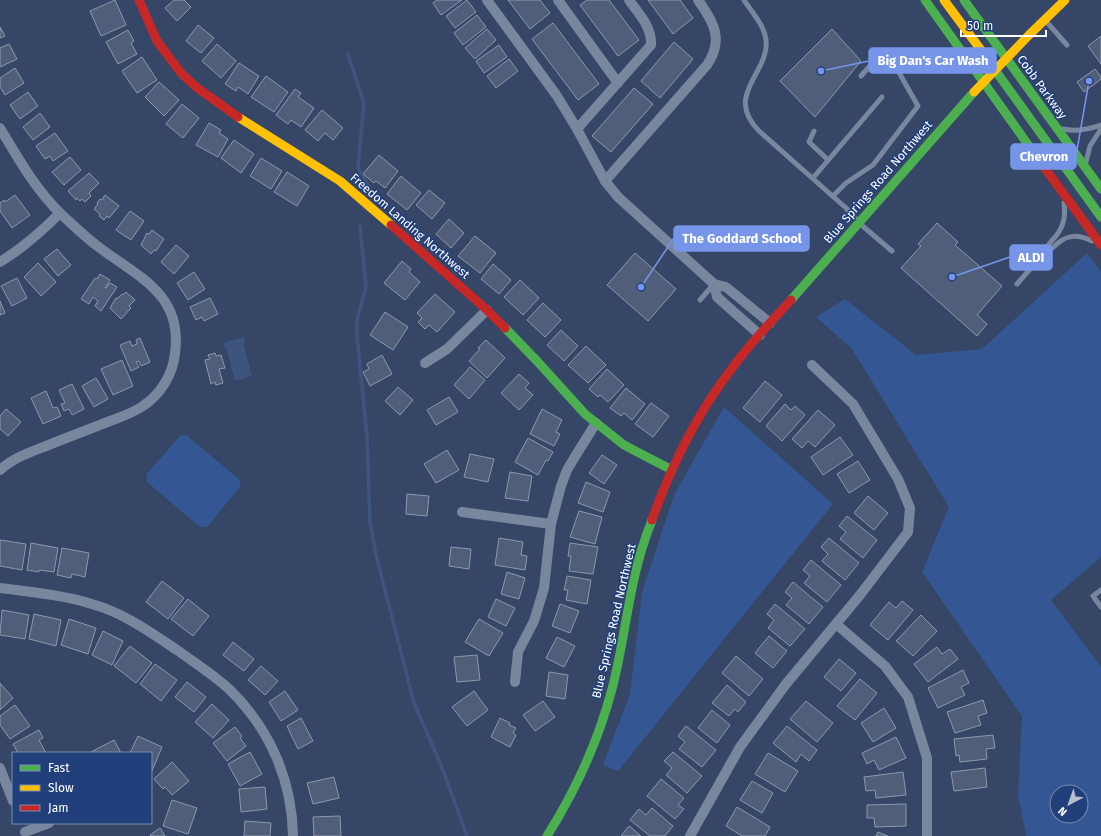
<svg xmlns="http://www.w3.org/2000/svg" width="1101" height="836" font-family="'Fira Sans',sans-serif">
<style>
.green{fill:#345692;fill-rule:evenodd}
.water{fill:#3d557e}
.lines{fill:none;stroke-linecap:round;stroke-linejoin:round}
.stream{stroke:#3d557e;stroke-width:3.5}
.building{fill:#505e79;stroke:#8d98ac}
.lane{stroke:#79879e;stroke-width:5}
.street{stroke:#79879e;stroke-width:10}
.fast{stroke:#4caf50;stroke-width:9}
.slow{stroke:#ffc107;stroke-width:9}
.jam{stroke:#c62828;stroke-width:9}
.labels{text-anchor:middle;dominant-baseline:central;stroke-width:3;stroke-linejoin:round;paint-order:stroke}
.street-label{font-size:12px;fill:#fff;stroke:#21407b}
.leader{fill:none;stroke:#7795e8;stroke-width:1.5}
.callout-dot{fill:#7795e8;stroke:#21407b;stroke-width:1.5}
.callout{fill:#7795e8;stroke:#7795e8;stroke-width:1.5}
.callout-label{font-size:13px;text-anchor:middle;font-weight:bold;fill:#fff}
</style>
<rect width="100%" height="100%" fill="#354667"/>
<g class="green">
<path d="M 1087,253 L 1101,272 L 1101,557 L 1051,600 L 1101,667 L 1101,836 L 1026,836 L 1018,794 L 1022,716 L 922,572 L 949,507 L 852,349 L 816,317 L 845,299 L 916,355 L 982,349 ZM 1057,792 L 1081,792 L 1081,816 L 1057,816 Z"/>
<polygon points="724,407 833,504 618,771 603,765 630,694 642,592 674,495"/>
<polygon points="186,435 240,480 240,487 207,527 200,527 147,482 146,475 180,436"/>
</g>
<polygon class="water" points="244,337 245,342 243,343 252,376 235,381 226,347 224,348 223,343"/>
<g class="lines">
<g class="stream">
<polyline points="348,54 364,103 358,167 370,189"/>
<polyline points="360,226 366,287 357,320 357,336 367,437 370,522 376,555 414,703 441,765 467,836"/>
</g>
</g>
<g class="building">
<polygon points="115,0 126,25 101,36 90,11"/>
<polygon points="174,0 184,0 191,7 177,21 165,8"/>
<polygon points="437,0 462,0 441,15 433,3"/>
<polygon points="467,0 476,12 455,28 446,16"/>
<polygon points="508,0 540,0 550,13 530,29"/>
<polygon points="587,0 609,0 639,40 618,56 580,5"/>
<polygon points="648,0 680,0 693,18 673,34"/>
<polygon points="477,15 486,27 463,45 454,33"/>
<polygon points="553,23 599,84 578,100 532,39"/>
<polygon points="198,25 214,38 201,53 186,41"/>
<polygon points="0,27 5,36 0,38"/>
<polygon points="487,29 496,40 475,59 465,48"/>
<polygon points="832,29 861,61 815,117 780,81"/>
<polygon points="128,30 134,41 131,43 137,54 118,64 106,42"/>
<polygon points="1101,36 1101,64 1088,46"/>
<polygon points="674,42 693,59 660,98 641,81"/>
<polygon points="9,44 17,59 0,67 0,48"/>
<polygon points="217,44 236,61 221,78 202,61"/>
<polygon points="499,45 507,57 484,73 476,61"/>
<polygon points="142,57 157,80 137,93 122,71"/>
<polygon points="509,59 518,71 496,88 487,76"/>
<polygon points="239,63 259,76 248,94 238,87 236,91 225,84"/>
<polygon points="15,68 24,83 5,95 0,87 0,78"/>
<polygon points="1095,69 1101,77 1101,79 1084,92 1077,82"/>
<polygon points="266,76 288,92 274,112 251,97"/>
<polygon points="159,82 179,100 164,116 145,97"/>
<polygon points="634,88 653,104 611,152 592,136"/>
<polygon points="295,89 301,93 298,97 314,108 301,127 291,120 288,124 276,115"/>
<polygon points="28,92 38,106 20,119 10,105"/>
<polygon points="182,104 199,118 183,138 166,124"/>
<polygon points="322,110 343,128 333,140 325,133 318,141 305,130"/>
<polygon points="40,113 50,127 33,140 23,127"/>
<polygon points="209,123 221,130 219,133 228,139 218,157 196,145"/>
<polygon points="55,133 68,151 53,161 50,156 45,159 36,146"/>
<polygon points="234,140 254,154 241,173 221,158"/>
<polygon points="379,155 398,171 385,188 376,181 374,183 363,174"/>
<polygon points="70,157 81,170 64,185 52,172"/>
<polygon points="261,158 282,171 271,189 250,176"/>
<polygon points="287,172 309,186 297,206 274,192"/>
<polygon points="89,173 99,183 89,193 91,196 85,202 82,199 80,201 77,198 76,200 68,191"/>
<polygon points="401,176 421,193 407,210 387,194"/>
<polygon points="429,190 445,203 432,219 416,205"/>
<polygon points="15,195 30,215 12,228 0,211 0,203 4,200 5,202"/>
<polygon points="105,195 119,206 109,218 107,216 104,220 99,216 100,214 94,209 98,204 97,203 100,199 102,200"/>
<polygon points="130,211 144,221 131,240 116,230"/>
<polygon points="449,219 464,233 451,248 436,234"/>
<polygon points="937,223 958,242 955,245 1002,286 977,315 987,324 977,336 901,268 921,246 918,244"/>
<polygon points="152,230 164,239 156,251 154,250 151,254 141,245 147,233 149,234"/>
<polygon points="475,236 496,253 480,273 458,256"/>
<polygon points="176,245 189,256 174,274 161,262"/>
<polygon points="57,249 71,265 58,276 44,259"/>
<polygon points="635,253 676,289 648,321 607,285"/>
<polygon points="402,261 411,269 409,272 420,282 405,300 384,283"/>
<polygon points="38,263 56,282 41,296 24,277"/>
<polygon points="493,264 511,280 499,294 481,279"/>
<polygon points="194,272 205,289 188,300 177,283"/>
<polygon points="100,274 110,280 105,288 106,288 110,283 117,287 101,311 95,306 98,301 93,297 89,304 81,299 95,278 97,279"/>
<polygon points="17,278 27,298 12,306 1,286"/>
<polygon points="520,280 539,298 523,315 504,297"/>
<polygon points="126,292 135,300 129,306 131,308 121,319 110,308 116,298 117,299 122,294 123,295"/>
<polygon points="435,294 455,312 437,332 429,325 425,329 418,322 422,318 417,313"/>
<polygon points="210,298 218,314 204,321 202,317 196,320 190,307"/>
<polygon points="0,301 5,313 0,315"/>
<polygon points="543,303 561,320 545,337 527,320"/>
<polygon points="385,312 408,327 393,350 370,335"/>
<polygon points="561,330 578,346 564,361 547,345"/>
<polygon points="140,338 150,362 141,366 139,361 136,362 139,367 131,371 120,345 130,341 132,346 137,344 136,340"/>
<polygon points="486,340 505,358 487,378 469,361 480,349 478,348"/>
<polygon points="586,346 606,365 588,383 568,365"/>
<polygon points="215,353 216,356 221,355 225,368 219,369 223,383 216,385 215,382 211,384 205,360 210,359 208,355"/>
<polygon points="382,355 392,374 370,386 363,372 369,369 367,364"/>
<polygon points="122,360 133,386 113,395 101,369"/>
<polygon points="470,367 485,380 469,399 454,385"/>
<polygon points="607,369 624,385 608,402 600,395 598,397 589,389"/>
<polygon points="519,374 529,383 525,388 533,395 519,410 501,393"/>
<polygon points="96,378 108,399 94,407 82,386"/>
<polygon points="765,381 782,395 760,422 743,408"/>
<polygon points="72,384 84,409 72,415 69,409 64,411 61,404 65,403 59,390"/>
<polygon points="398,387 413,400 400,415 385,401"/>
<polygon points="626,388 645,404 632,420 624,413 621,416 610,408"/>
<polygon points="46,391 53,408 57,407 61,416 43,424 31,398"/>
<polygon points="449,397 458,412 436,425 427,410"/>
<polygon points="651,403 669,416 653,437 635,424"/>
<polygon points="785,404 791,410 795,406 805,415 782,441 766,426"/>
<polygon points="6,409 21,422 8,436 0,429 0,416"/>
<polygon points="542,409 562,420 556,432 560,434 554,446 530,434"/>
<polygon points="818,410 835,425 815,447 808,441 802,448 792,439"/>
<polygon points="840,437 853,455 823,475 811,457"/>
<polygon points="528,438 553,452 548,461 546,460 538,475 515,462"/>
<polygon points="447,450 459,470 436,483 424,464"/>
<polygon points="470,454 494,459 488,482 464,477"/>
<polygon points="602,455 617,465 604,484 589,473"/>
<polygon points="858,461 870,480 849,493 837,474"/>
<polygon points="510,472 532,476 528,501 505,498"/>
<polygon points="586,482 610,492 603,512 578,503"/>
<polygon points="407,494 429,496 427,516 406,514"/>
<polygon points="868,496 888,513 874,530 854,513"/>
<polygon points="579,511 602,517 595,544 570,537"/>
<polygon points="847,516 877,540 863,558 840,539 846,532 839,526"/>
<polygon points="499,538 523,542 521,555 527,556 525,570 495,565"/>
<polygon points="829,538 859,563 845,580 822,561 828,554 821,547"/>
<polygon points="0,540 26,544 22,570 0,566"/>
<polygon points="31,543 58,548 54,572 39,570 39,572 27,570"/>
<polygon points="570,543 598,547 593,574 569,571 571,556 568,556"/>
<polygon points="451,547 471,549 469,569 449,566"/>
<polygon points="62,548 89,553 85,577 72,574 71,578 57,575"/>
<polygon points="811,560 841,585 827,602 804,583 810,576 803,570"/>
<polygon points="507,572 525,578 519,599 501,594"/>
<polygon points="567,576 591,580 587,604 566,600 568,590 564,590"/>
<polygon points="162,581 184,598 168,619 146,602"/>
<polygon points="793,582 823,607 809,624 786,605 792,598 785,592"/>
<polygon points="188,599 209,616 193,636 171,619"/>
<polygon points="496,599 515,608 506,626 488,617"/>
<polygon points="902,601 913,610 888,640 870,625 889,602 896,608"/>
<polygon points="560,604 579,611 570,633 552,626"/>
<polygon points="775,604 805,629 790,646 768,628 774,620 767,614"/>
<polygon points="2,610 29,615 25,639 0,635"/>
<polygon points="34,614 61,620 56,646 29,639"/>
<polygon points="921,615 937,631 913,656 896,641"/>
<polygon points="69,619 96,628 88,654 61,645"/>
<polygon points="479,619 503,633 489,656 465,642"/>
<polygon points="103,631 123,641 112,665 92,655"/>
<polygon points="769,636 787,651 773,668 755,653"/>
<polygon points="557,637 575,646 564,667 546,658"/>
<polygon points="233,642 254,659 244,671 223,655"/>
<polygon points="130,646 152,663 136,683 114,666"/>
<polygon points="937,647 942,654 950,649 958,659 928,682 914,664"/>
<polygon points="477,655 480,680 457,682 454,657"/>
<polygon points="736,656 763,679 749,696 722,673"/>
<polygon points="839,659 856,673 841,691 824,677"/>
<polygon points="155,664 177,680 161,701 140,684"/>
<polygon points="261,666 278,681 265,695 248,680"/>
<polygon points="963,670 969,683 961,687 965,695 938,708 928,688"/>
<polygon points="549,672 568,675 565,699 546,696"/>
<polygon points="860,679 877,693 855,720 837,706"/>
<polygon points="187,682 206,697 194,712 175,697"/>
<polygon points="0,683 13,698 0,710"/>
<polygon points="727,685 746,702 738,712 735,709 729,716 712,703"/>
<polygon points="285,691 298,710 281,721 269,702"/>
<polygon points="474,691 488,710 467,726 452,707"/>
<polygon points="983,700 987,713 978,716 981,725 955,733 947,712"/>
<polygon points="543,701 555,717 535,731 523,715"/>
<polygon points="806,701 833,723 817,742 790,719"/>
<polygon points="212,704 229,720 213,738 195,722"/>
<polygon points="15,705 30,726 10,739 0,725 0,716"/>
<polygon points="884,708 896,728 873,742 861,723"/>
<polygon points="712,710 730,725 717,743 698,728"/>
<polygon points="301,718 313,741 298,749 287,726"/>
<polygon points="500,718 510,723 509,725 516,728 513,733 516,735 510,747 491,737"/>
<polygon points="686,726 716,750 702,767 679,749 685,742 678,736"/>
<polygon points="787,726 817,750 809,761 801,754 796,762 773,743"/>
<polygon points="235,727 242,736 240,738 246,746 227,761 213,743"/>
<polygon points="39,730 43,738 39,740 46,753 18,753 13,744"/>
<polygon points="993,735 995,748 986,749 987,759 960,762 959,755 956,756 954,739"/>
<polygon points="138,736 162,747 152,771 151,771 151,753 130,753"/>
<polygon points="896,737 906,758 879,770 874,760 867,764 862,753"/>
<polygon points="114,740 121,753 91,753 91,752"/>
<polygon points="250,752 262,774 240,786 228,764"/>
<polygon points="673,752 702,776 687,793 666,775 672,768 664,761"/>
<polygon points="768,753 798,771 785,792 755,774"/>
<polygon points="172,762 189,781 172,795 165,787 163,789 154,779"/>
<polygon points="985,768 987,787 954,791 951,772"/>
<polygon points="903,772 906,795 876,798 875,790 866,791 864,777"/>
<polygon points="334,777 339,798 313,804 307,783"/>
<polygon points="661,779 684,798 678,805 684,809 675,819 647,796"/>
<polygon points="752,781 773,793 762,813 740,800"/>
<polygon points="265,787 267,809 241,812 239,789"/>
<polygon points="172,800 197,808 188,834 163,826"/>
<polygon points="906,804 906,826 875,827 874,818 867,818 867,805"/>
<polygon points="737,807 770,827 765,836 742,836 726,826"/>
<polygon points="652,808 673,826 665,836 650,836 630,820 639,809 646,815"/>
<polygon points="340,816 341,836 314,836 313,817"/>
<polygon points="245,821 271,823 270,836 244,836"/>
<polygon points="629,826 641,836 621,836"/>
<polygon points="160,828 165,836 151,836 150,835"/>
<polygon points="878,832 888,836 876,836"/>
</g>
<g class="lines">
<g class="lane">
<path d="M 744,0 C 752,12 764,25 766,40 C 770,73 723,94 759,131 L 846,208 L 859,223 L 892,251"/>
<polyline points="1045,20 1067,45"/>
<path d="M 1063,129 C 1076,132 1089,129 1101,125"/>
<polyline points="814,131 809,142 828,160"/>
<polyline points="1086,162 1090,146 1101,129"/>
<polyline points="813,178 882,97"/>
<polyline points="833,196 846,183 873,165 918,106 889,55 881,53 861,76"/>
<path d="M 1064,203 C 1066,216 1064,226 1056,236 C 1051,242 1047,245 1045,252 C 1051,250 1054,247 1058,243 C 1069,234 1079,235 1092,241"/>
<polyline points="1017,284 1045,252"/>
<polyline points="700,300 713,285"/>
<polyline points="1101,590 1093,596 1101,607"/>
</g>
<g class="street">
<polyline points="487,0 557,96 577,129 605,181 618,197 714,284 726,287 770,323"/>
<polyline points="558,0 618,83"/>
<path d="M 0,128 C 18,158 36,190 61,214 C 74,226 86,238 100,248 C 139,277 183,295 175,353 C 173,374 161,394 143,406 C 133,413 121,417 110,421 C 90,429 71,436 51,444 C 34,451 14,457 0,470"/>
<path d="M 577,129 L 651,45 C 652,27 639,14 629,0"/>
<path d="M 605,181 L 707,65 C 724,40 714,22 698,0"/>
<path d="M 0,262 C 23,248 41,232 60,213"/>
<polyline points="714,284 717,297 760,335"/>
<polyline points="425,363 447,349 487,310"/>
<polyline points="462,512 551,524"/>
<path d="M 0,588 C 30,592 63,595 92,604 C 124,613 150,632 177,650 C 195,663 214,675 230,690 C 270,729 292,780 293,836"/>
<polyline points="836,624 885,666 908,697 927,758 927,836"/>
<polyline points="515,682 518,652 534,621 544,588 551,524 561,486 567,470 576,455 596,423"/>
<polyline points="0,768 13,801"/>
<polyline points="25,832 49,823"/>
<polyline points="690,836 740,747 786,684 860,595 908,532 910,508 898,479 853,404 812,365"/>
</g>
<g class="fast">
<polyline points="925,0 1044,167"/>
<polyline points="964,0 1101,189"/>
<polyline points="995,70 1101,217"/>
<polyline points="791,300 974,92"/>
<polyline points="505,328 537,361 585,414 624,445 672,470"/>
<path d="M 547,836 C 576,790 598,742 612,689 C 622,652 626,613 635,575 C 639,556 645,538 652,520"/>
</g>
<g class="slow">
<polyline points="944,0 995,69"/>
<polyline points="974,92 1029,35 1065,0"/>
<polyline points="238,117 340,181 391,225"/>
</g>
<g class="jam">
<polyline points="139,0 157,41 181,73 196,87 238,117"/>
<polyline points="1044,167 1101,245"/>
<polyline points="391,225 487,310 505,328"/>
<path d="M 652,520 C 671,466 698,412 733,367 C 750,343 771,322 791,300"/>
</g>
</g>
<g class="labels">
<g class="street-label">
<text transform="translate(1042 87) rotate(54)">Cobb Parkway</text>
<text transform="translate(878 182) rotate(-49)">Blue Springs Road Northwest</text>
<text transform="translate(410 226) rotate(41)">Freedom Landing Northwest</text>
<text transform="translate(614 621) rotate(-77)">Blue Springs Road Northwest</text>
</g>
</g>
<path class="leader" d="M821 71L869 61M1089 81L1076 156M641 287L674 238M952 277L1010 257"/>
<g class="callout-dot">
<circle cx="821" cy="71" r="4"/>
<circle cx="1089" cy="81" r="4"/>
<circle cx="641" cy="287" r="4"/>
<circle cx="952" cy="277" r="4"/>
</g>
<g class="callout">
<rect x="869" y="48" width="127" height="25" rx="4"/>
<rect x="1011" y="144" width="65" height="25" rx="4"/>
<rect x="674" y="226" width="135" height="25" rx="4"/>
<rect x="1010" y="245" width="42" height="25" rx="4"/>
</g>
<g class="callout-label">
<text x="933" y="65">Big Dan's Car Wash</text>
<text x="1044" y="161">Chevron</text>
<text x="742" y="243">The Goddard School</text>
<text x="1031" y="262">ALDI</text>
</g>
<rect x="12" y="752" width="140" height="72" fill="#21407b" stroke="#7a8cb0"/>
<rect x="20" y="765" width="20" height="6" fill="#4caf50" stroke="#7a8cb0"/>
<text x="48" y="772" font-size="12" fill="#ffffff">Fast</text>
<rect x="20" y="785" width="20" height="6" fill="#ffc107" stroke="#7a8cb0"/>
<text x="48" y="792" font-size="12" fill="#ffffff">Slow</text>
<rect x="20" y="805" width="20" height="6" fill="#c62828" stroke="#7a8cb0"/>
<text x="48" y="812" font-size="12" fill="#ffffff">Jam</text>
<g transform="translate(1069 804) rotate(221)"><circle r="19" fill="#21407b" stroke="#7a8cb0"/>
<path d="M0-3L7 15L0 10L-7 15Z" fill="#b8beca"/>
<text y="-6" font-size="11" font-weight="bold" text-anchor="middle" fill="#ffffff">N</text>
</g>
<path d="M961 30v6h85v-6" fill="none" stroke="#ffffff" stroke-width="2"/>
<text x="967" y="30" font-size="12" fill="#ffffff" stroke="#21407b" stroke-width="3" paint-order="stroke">50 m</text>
</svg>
